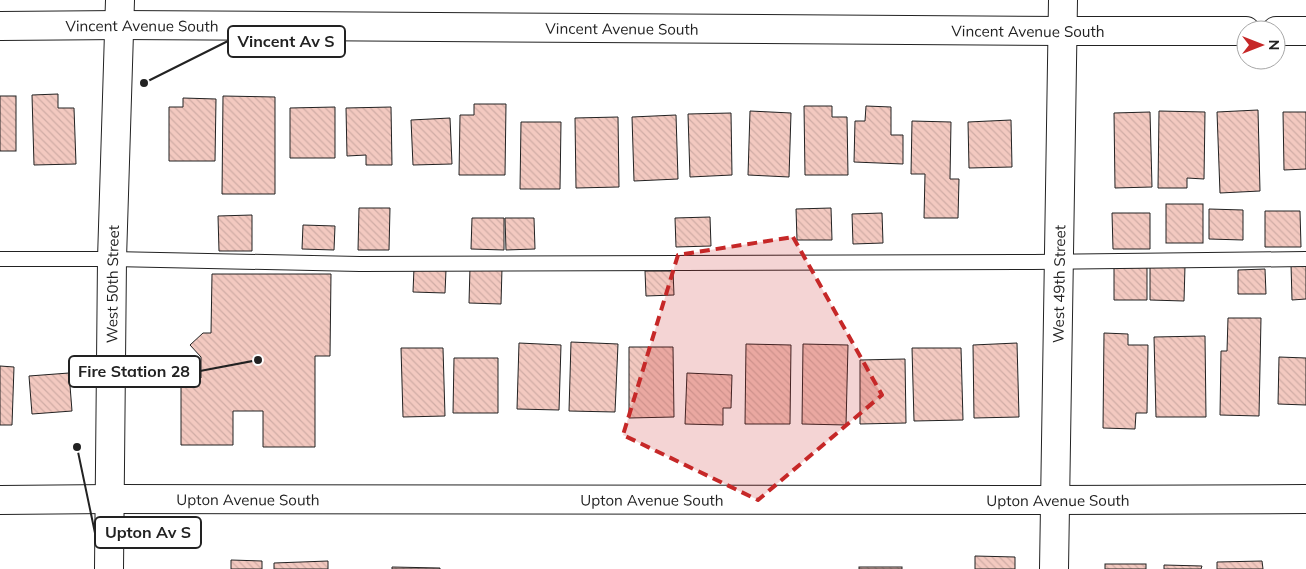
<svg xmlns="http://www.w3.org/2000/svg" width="1306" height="569" font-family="Mulish,sans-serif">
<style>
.building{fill:url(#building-back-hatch);stroke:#222}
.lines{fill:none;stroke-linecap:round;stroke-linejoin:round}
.lane-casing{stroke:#222;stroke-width:16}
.street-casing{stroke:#222;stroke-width:30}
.secondary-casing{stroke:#222;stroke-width:30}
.lane{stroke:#fff;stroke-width:14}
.street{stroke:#fff;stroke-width:28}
.secondary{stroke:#fff;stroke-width:28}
.marked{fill:#c62828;fill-opacity:0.2;stroke:#c62828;stroke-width:4;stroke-dasharray:10 6;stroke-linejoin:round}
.labels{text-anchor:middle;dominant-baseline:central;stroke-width:4;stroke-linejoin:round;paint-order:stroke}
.street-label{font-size:15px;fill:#222;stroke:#fff}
.leader{fill:none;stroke:#222;stroke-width:2}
.callout-dot{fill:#222;stroke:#fff;stroke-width:2}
.callout{fill:#fff;stroke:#222;stroke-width:2}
.callout-label{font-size:16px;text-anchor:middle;font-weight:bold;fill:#222}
</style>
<defs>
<pattern id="building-back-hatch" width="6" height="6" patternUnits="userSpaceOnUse" patternTransform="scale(1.25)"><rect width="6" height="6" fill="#f3c9c0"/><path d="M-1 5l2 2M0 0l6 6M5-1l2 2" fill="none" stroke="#d0aca5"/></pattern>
</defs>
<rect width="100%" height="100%" fill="#fff"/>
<g class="building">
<polygon points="58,94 58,108 74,108 76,164 34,165 32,95"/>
<rect x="0" y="96" width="16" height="55"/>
<polygon points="223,96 275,97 275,194 222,194"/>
<polygon points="183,98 216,99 215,161 169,161 169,107 183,107"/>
<polygon points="474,104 506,104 505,175 459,175 460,115 474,115"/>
<polygon points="804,106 832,106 832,117 847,117 848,175 805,175"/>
<polygon points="866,106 891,107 891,135 903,135 903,164 854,162 855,121 865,121"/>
<polygon points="335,107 335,158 290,158 290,108"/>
<polygon points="391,107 392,165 366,165 366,155 347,156 346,108"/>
<polygon points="1258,110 1260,191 1220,193 1217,112"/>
<polygon points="750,111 791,113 789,177 748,175"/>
<polygon points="1159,111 1205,112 1204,179 1187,178 1187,188 1158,188"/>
<polygon points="1150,112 1152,187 1115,188 1114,113"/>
<polygon points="1283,112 1306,112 1306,169 1284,170"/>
<polygon points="731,113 732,175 690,177 688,114"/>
<polygon points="676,115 678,179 634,181 632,117"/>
<polygon points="618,117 619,187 576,188 575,118"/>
<polygon points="450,118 452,164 413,165 411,120"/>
<polygon points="1011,120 1012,167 969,168 968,122"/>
<polygon points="912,121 951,122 950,179 959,179 958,218 924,218 925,174 911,174"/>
<polygon points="521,122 561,122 560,189 520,189"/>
<rect x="1166" y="204" width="37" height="39"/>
<polygon points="359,208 390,208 389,250 358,250"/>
<polygon points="831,208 832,240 797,240 796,209"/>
<polygon points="1209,209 1243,210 1243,240 1209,239"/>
<polygon points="1265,211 1300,211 1301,247 1265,247"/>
<polygon points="882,213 883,243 853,244 852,214"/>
<polygon points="1112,213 1150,213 1150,249 1113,249"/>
<polygon points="252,215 252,251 219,251 218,216"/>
<polygon points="710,217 711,246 676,247 675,218"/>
<polygon points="472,218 504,218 504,250 471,249"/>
<polygon points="505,218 534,218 535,249 506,250"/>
<polygon points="303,225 335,226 334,250 302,249"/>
<polygon points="1291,264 1306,264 1306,299 1292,300"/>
<polygon points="1114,265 1147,266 1147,300 1114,300"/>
<polygon points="1150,265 1185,266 1184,301 1150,300"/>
<polygon points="470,267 502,268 501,304 469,303"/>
<polygon points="414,268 446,270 445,293 413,292"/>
<polygon points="1265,269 1266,294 1238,294 1238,270"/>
<polygon points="645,271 673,271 674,295 646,296"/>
<polygon points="212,274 331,274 330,356 315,356 315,447 263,447 263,411 233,411 233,445 181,445 181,378 201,378 201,357 190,345 203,333 211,333"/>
<polygon points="1228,318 1261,318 1259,416 1220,415 1221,351 1227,351"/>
<polygon points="1104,333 1128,334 1128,345 1148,345 1147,413 1136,413 1135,429 1103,428"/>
<polygon points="1205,336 1206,417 1156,417 1154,337"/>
<polygon points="571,342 618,344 615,412 569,411"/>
<polygon points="519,343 561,345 559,410 517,409"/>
<polygon points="1017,343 1019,417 974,418 973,345"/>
<polygon points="746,344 791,345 790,424 745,424"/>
<polygon points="803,344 848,345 846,425 802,424"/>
<polygon points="629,347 673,347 674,417 629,418"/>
<polygon points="401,348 443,348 445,416 403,417"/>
<polygon points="912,348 961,348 963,420 914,421"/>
<polygon points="1279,357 1306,358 1306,405 1278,404"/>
<polygon points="454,358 498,358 498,413 453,413"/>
<polygon points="905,359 906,423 860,424 860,360"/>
<polygon points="0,366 14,367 12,425 0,425"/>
<polygon points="69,373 72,411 32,414 29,376"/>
<polygon points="687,373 732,375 731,408 723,408 723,425 685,424"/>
<polygon points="975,556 1015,557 1015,569 975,569"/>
<polygon points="231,560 262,561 262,569 231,569"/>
<polygon points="328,561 328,569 274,569 274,563"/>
<polygon points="1262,561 1263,569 1217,569 1217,562"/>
<rect x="1105" y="564" width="41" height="5"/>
<polygon points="1164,565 1202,566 1201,569 1164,569"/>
<polygon points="392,567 440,568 440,569 392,569"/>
<rect x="859" y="567" width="43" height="2"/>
</g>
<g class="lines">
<defs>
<polyline id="lane" points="0,259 112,259 360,264 1033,262 1306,259"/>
<g id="street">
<path id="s1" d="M 0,26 L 120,25 L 1062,31 L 1246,31"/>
<polyline points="1276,31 1306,31"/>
<polyline points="0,500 110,499"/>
<path id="s2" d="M 1054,569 L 1063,0"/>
</g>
<g id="secondary">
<path id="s3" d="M 110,499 L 1055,500 L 1306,499"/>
<path id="s4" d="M 109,569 L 112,259 L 120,0"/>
</g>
</defs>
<use href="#lane" class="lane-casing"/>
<use href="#street" class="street-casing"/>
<use href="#secondary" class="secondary-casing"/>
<use href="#lane" class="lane"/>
<use href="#street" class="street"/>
<use href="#secondary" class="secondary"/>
</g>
<path class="marked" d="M 793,237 L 882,395 L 758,500 L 623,435 L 678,255 Z"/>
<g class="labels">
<g class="street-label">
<text stroke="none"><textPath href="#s1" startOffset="142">Vincent Avenue South</textPath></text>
<text stroke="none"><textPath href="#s1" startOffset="622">Vincent Avenue South</textPath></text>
<text stroke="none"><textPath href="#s1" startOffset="1028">Vincent Avenue South</textPath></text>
<text stroke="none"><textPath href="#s4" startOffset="285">West 50th Street</textPath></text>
<text stroke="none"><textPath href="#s2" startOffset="285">West 49th Street</textPath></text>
<text stroke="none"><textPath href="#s3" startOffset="138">Upton Avenue South</textPath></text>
<text stroke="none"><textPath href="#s3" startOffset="542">Upton Avenue South</textPath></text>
<text stroke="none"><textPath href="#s3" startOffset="948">Upton Avenue South</textPath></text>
</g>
</g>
<path class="leader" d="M144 83L228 41M258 360L200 371M77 447L95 533"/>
<g class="callout-dot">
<circle cx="144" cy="83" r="5"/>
<circle cx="258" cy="360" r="5"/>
<circle cx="77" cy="447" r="5"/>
</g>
<g class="callout">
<rect x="228" y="26" width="117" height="31" rx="5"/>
<rect x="69" y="356" width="131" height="31" rx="5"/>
<rect x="95" y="517" width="106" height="31" rx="5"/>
</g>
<g class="callout-label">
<text x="286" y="47">Vincent Av S</text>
<text x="134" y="377">Fire Station 28</text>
<text x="148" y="538">Upton Av S</text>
</g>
<g transform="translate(1261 45) rotate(90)"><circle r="24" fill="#ffffff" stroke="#a7a7a7"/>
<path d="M0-4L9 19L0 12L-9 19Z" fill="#c62828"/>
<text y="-8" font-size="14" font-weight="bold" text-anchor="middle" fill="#222222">N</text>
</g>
</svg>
